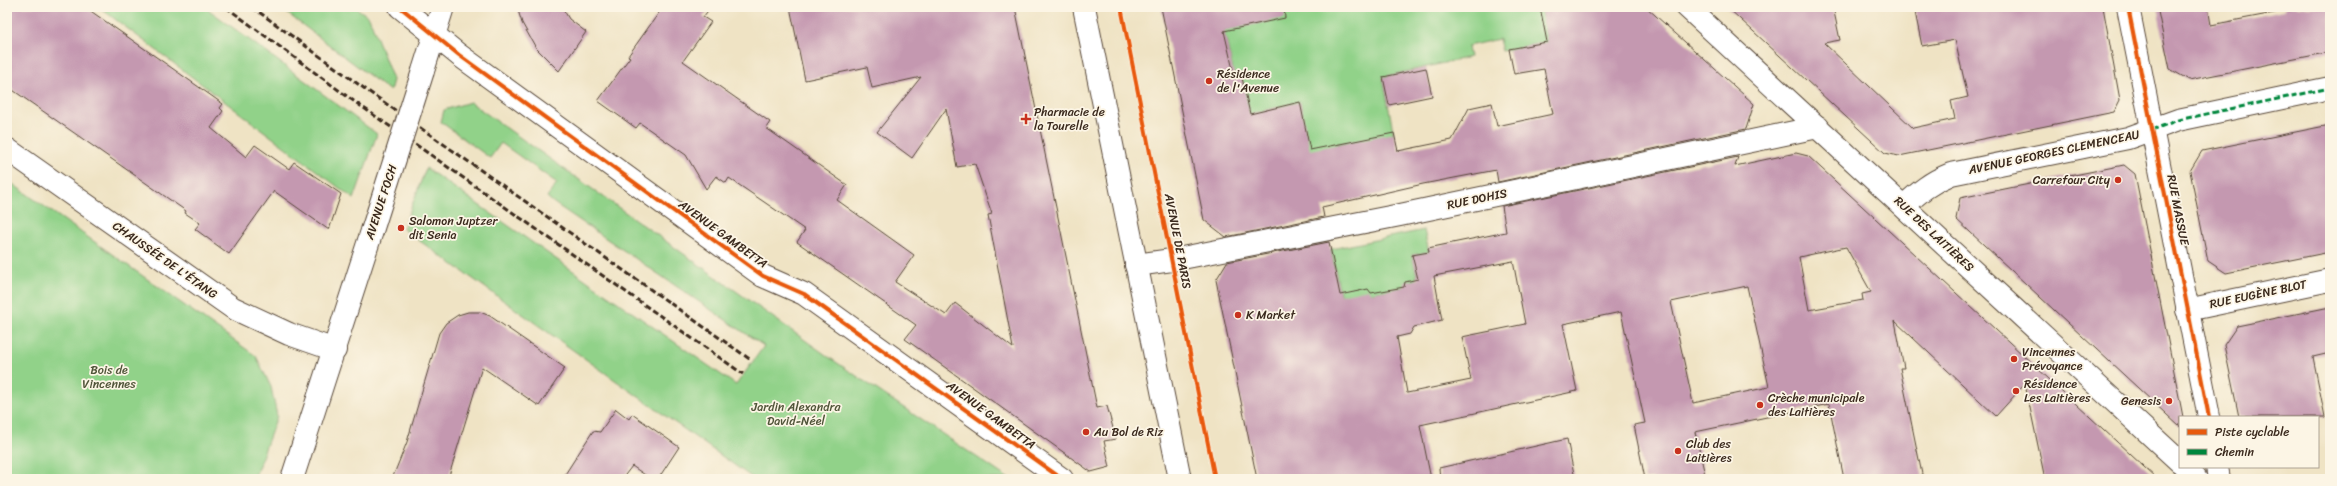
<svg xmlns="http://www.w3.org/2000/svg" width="2337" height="486" font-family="Sriracha,sans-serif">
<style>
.green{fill:#91d289;stroke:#667e54}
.building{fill:#c498b0;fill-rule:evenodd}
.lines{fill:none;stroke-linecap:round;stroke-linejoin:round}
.minor-casing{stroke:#564637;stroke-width:24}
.tertiary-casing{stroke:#564637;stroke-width:24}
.primary-casing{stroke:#564637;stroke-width:24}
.minor{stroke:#fff;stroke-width:22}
.tertiary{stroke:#fff;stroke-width:22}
.primary{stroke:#fff;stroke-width:22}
.rail{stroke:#3b2a1e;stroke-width:3;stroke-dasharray:6 3;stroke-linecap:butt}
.tertiary-bridge-casing{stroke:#564637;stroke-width:24;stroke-linecap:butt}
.tertiary-bridge{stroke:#fff;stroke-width:22}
.quiet{stroke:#00873e;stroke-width:3;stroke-dasharray:6 3;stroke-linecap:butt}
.cycleway-casing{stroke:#fcf5e5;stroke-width:6}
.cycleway{stroke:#e8590c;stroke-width:4}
.poi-dot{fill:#c8321e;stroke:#fcf5e5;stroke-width:1.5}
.labels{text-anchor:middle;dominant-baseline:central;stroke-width:3.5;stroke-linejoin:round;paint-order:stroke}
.poi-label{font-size:12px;fill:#3b2a1e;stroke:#fcf5e5;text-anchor:start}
.street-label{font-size:12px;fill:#3b2a1e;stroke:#fcf5e5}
.park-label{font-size:12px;fill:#505439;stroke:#fcf5e5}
</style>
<rect width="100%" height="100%" fill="#fcf5e5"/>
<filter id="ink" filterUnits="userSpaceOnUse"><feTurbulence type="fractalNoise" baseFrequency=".025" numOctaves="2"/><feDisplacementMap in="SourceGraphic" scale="8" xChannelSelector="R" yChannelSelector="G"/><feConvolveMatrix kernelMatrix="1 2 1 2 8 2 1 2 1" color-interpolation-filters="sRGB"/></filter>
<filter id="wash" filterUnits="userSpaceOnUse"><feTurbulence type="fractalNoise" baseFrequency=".012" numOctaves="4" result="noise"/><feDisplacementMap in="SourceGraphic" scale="16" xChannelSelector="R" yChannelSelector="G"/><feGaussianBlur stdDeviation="0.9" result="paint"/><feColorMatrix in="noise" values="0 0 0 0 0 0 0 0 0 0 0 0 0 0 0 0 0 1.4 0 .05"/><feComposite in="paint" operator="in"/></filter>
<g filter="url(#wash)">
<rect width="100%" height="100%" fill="#efe3c4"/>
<g class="green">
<polygon points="99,7 205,7 377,134 354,199"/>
<polygon points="279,7 355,7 369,17 393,80 390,91"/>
<polygon points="1271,7 1540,7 1547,42 1502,51 1499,39 1468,46 1470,57 1383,77 1394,136 1355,144 1354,141 1337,144 1337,148 1308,154 1290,120 1303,117 1300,102 1242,116 1244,87 1241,73 1234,74 1224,31"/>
<polygon points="470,102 833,360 1009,479 754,479 403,229 426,168 736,385 764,346 554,203 547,197 557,183 501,143 490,158 441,122 444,110"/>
<polygon points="7,180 256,356 271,387 277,416 254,479 7,479"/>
<polygon points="1424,230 1429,252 1412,255 1417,276 1415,280 1405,282 1404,287 1341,299 1331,249"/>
</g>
<g id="blocks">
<g class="building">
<polygon points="7,7 85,7 223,104 220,108 223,111 211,128 246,157 255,145 289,169 294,162 341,194 329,230 274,191 229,254 195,229 200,223 185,213 186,211 7,86"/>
<polygon points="517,7 562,7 569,19 586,32 559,71 536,48 522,23"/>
<polygon points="663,7 711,7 703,17 711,22 683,61 770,122 766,128 847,185 837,200 914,255 895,282 946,315 955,303 1013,348 988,215 992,214 975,164 957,167 946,109 912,158 877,132 921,77 872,88 867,67 805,80 790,7 1015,7 1097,408 1107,406 1116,439 1104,441 1110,467 1091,472 960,378 905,339 916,325 797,242 805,230 729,178 726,183 716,176 706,189 686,155 640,123 636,128 598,101 630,57 628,56"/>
<polygon points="1161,7 1284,7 1285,18 1224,31 1234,74 1241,73 1250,114 1300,102 1310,150 1394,133 1398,151 1452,140 1469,108 1492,103 1497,126 1553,114 1544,69 1514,74 1509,49 1547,42 1540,7 1646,7 1754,104 1746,129 1498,182 1496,170 1423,184 1322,207 1324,217 1226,237 1204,220"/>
<polygon points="1727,7 1833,7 1840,40 1824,43 1913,128 1955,119 1951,101 1968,97 1955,40 1922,46 1914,7 2103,7 2120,100 2114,112 1899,156 1885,153"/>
<polygon points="2157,7 2208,7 2211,25 2284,11 2287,7 2330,7 2330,52 2189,80 2170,69"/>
<polygon points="1426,68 1432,96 1389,105 1383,77"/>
<polygon points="2330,125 2330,252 2226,273 2208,261 2190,171 2202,151"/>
<path d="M 1796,153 L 1808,156 L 2157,479 L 2045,479 L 2025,384 L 1996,416 L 1895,321 L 1904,368 L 1900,368 L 1923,479 L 1844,479 L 1829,404 L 1695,432 L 1706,479 L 1645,479 L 1634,425 L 1645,423 L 1621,312 L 1563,324 L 1577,391 L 1420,425 L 1431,479 L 1257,479 L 1216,280 L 1227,262 L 1329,242 L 1340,295 L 1368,289 L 1371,293 L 1404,287 L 1405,282 L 1418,279 L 1412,255 L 1429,252 L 1428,248 L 1506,232 L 1502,206 L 1738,157 L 1735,166 ZM 1846,247 L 1871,292 L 1862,294 L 1863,300 L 1809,310 L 1799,257 ZM 1513,261 L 1525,324 L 1462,337 L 1471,380 L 1407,393 L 1397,337 L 1410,334 L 1414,327 L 1442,320 L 1434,276 ZM 1747,286 L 1769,387 L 1693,403 L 1671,302 Z"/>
<polygon points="2124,165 2135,174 2183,417 2180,417 2180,427 1956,219 1960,198"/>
<polygon points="2330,307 2330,353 2313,357 2325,417 2239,417 2224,345 2237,326"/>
<polygon points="468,312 480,312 490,316 565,368 539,406 482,367 448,479 392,479 407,442 439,333 446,323 458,315"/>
<polygon points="616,409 629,419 632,414 679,447 658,479 651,479 632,466 622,479 562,479 593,431 600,432"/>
<polygon points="1567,439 1575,479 1440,479 1439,468"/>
</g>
</g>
</g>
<g filter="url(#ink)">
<use href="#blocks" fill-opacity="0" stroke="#564637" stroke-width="1"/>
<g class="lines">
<defs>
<g id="minor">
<polyline points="400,7 459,55 763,276 804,294 1062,479"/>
<polyline points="1687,7 2180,462"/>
<polyline points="2128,7 2209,417"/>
<polyline points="7,149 233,308 289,334 335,350"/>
<path d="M 1904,206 C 1919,192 1931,182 1951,174 L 2128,138 L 2178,120 L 2330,88"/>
<polyline points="1136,265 1172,260 1400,215 1818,127"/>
<polyline points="2187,310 2330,280"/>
<polyline points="2185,467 2196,479"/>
<polyline points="2217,467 2219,479"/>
</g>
<g id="tertiary">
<polyline points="423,71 443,7"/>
<polyline points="292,479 372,231"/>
</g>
<polyline id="primary" points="1084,7 1180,479"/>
</defs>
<use href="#minor" class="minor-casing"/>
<use href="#tertiary" class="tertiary-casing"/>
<use href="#primary" class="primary-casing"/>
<use href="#minor" class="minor"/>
<use href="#tertiary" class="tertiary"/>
<use href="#primary" class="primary"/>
<g class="rail">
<polyline points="226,7 348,97 743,374"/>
<polyline points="252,7 358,84 751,360"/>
</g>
<defs>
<polyline id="tertiary-bridge" points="372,231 423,71"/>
</defs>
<use href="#tertiary-bridge" class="tertiary-bridge-casing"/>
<use href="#tertiary-bridge" class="tertiary-bridge"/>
<polyline class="quiet" points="2152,130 2178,120 2330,88"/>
<defs>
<g id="cycleway">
<polyline points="400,7 459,55 763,276 804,294 1062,479"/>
<polyline points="1121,7 1215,479"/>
<polyline points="2128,7 2209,417"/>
</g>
</defs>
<use href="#cycleway" class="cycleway-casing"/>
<use href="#cycleway" class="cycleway"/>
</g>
</g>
<g class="poi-dot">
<circle cx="1209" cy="81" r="4"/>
<path d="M1024 113h4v4h4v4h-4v4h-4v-4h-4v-4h4z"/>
<circle cx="2118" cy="180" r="4"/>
<circle cx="401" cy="228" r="4"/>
<circle cx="1238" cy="315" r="4"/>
<circle cx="2014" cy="359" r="4"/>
<circle cx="2016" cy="391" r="4"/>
<circle cx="2169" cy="401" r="4"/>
<circle cx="1760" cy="405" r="4"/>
<circle cx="1086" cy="432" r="4"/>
<circle cx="1678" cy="451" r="4"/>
</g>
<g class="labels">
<g class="poi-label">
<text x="1217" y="74">Résidence<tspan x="1217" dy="14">de l'Avenue</tspan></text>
<text x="1034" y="112">Pharmacie de<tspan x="1034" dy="14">la Tourelle</tspan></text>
<text x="2110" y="180" text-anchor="end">Carrefour City</text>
<text x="409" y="221">Salomon Juptzer<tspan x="409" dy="14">dit Senia</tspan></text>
<text x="1246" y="315">K Market</text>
<text x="2022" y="352">Vincennes<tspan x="2022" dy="14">Prévoyance</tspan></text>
<text x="2024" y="384">Résidence<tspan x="2024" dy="14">Les Laitières</tspan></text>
<text x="1768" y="398">Crèche municipale<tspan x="1768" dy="14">des Laitières</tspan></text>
<text x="2161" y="401" text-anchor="end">Genesis</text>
<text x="1094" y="432">Au Bol de Riz</text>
<text x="1686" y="444">Club des<tspan x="1686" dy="14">Laitières</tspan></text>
</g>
<g class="street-label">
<text transform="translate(2054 152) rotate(-12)">AVENUE GEORGES CLEMENCEAU</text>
<text transform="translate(1477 199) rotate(-12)">RUE DOHIS</text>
<text transform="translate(381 202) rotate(-72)">AVENUE FOCH</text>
<text transform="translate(2178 210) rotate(79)">RUE MASSUE</text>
<text transform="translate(723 234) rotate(36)">AVENUE GAMBETTA</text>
<text transform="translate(1934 234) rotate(43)">RUE DES LAITIÈRES</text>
<text transform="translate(1178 241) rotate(79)">AVENUE DE PARIS</text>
<text transform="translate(165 260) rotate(35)">CHAUSSÉE DE L'ÉTANG</text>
<text transform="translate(2258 294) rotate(-12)">RUE EUGÈNE BLOT</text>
<text transform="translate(991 415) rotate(36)">AVENUE GAMBETTA</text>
</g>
<g class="park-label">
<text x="109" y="370">Bois de<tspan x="109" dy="14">Vincennes</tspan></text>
<text x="796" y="407">Jardin Alexandra<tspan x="796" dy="14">David-Néel</tspan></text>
</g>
</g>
<rect width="2337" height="486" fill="none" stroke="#fcf5e5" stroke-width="24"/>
<rect x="2179" y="416" width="140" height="52" fill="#fcf5e5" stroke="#afa495"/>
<rect x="2187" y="429" width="20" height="6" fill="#e8590c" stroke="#afa495"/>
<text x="2215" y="436" font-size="12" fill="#3b2a1e">Piste cyclable</text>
<rect x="2187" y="449" width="20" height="6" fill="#00873e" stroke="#afa495"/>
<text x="2215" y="456" font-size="12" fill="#3b2a1e">Chemin</text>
</svg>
